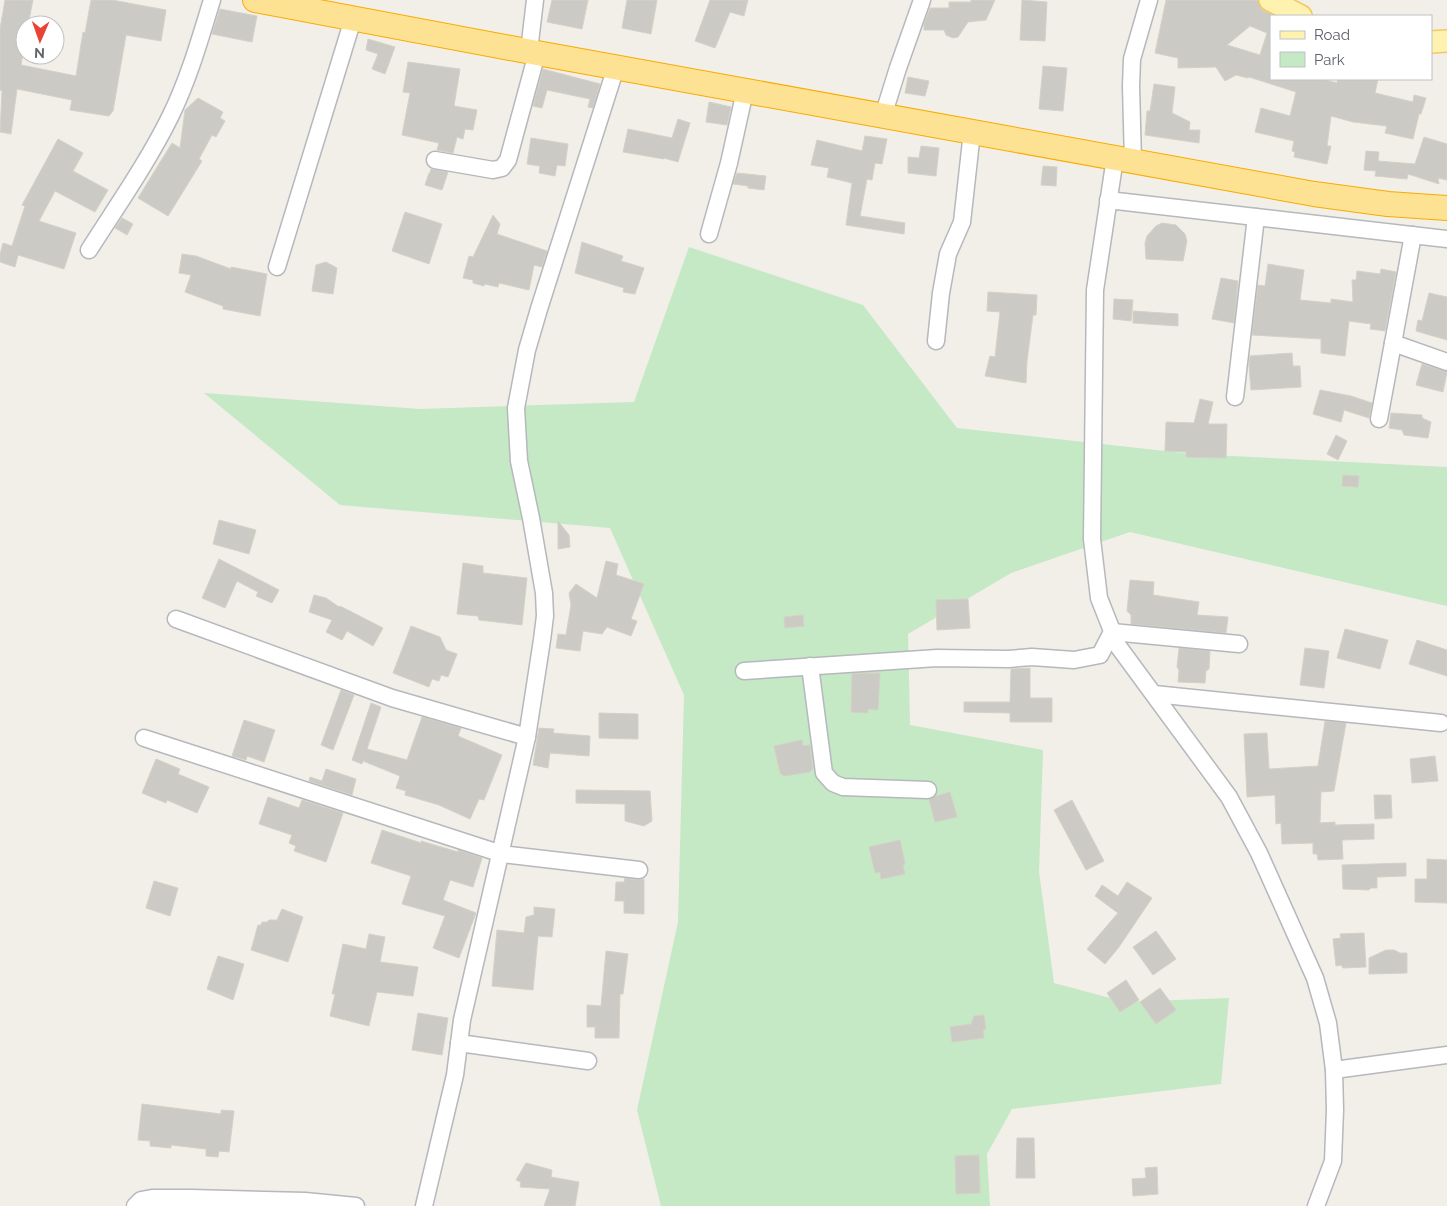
<svg xmlns="http://www.w3.org/2000/svg" width="1447" height="1206" font-family="Raleway,sans-serif">
<style>
.green{fill:#c5e8c5}
.building{fill:#cccac5;stroke:#d6d1c6;fill-rule:evenodd}
.lines{fill:none;stroke-linecap:round;stroke-linejoin:round}
.minor-casing{stroke:#b5b8bc;stroke-width:19}
.major-casing{stroke:#f2c960;stroke-width:24}
.highway-casing{stroke:#f9ab00;stroke-width:26}
.minor{stroke:#fff;stroke-width:16}
.major{stroke:#fff2af;stroke-width:21}
.highway{stroke:#fde293;stroke-width:24}
</style>
<rect width="100%" height="100%" fill="#f1efe8"/>
<polygon class="green" points="689,247 863,305 957,428 1192,454 1447,467 1447,606 1130,532 1011,573 908,634 910,725 1043,750 1039,872 1054,983 1125,1002 1229,998 1221,1084 1012,1109 987,1154 990,1206 661,1206 637,1110 678,922 684,695 610,528 340,505 204,393 420,409 634,402"/>
<g class="building">
<polygon points="5,0 33,0 28,25 25,25 25,42 21,65 76,76 83,32 85,33 91,0 112,0 166,10 161,41 126,35 113,111 109,116 70,110 72,100 17,89 11,134 0,132 2,91 0,90 0,29"/>
<polygon points="552,0 588,0 582,29 547,22"/>
<polygon points="627,0 657,0 651,34 622,28"/>
<polygon points="710,0 748,0 744,16 730,12 715,48 695,41"/>
<polygon points="971,0 995,0 986,20 968,22 958,37 953,38 946,35 944,30 924,30 924,24 930,8 949,8 949,2 971,2"/>
<polygon points="1022,0 1047,2 1045,41 1020,40"/>
<path d="M 1166,0 L 1258,0 L 1262,10 L 1271,14 L 1271,79 L 1322,79 L 1337,83 L 1338,79 L 1378,79 L 1375,93 L 1413,102 L 1414,95 L 1426,98 L 1421,114 L 1419,114 L 1413,139 L 1385,133 L 1387,126 L 1353,122 L 1331,116 L 1327,146 L 1331,146 L 1327,164 L 1294,157 L 1295,152 L 1292,151 L 1294,141 L 1255,132 L 1261,108 L 1290,116 L 1296,92 L 1249,77 L 1248,78 L 1236,75 L 1225,81 L 1216,67 L 1178,68 L 1178,58 L 1155,53 ZM 1250,26 L 1267,33 L 1260,55 L 1227,45 Z"/>
<polygon points="220,9 257,16 252,42 212,34"/>
<polygon points="368,39 395,47 385,74 372,69 378,54 366,50"/>
<polygon points="408,62 460,69 454,106 477,110 473,130 465,129 463,139 457,137 453,153 437,150 439,143 402,135 410,93 403,92"/>
<polygon points="1043,66 1067,68 1063,111 1039,109"/>
<polygon points="543,69 600,84 593,108 588,107 590,99 547,90 542,108 533,106"/>
<polygon points="908,77 929,81 925,96 905,93"/>
<polygon points="1154,84 1175,87 1172,113 1190,122 1189,130 1200,130 1199,143 1145,135 1147,111 1150,111"/>
<polygon points="198,98 223,112 220,118 225,121 216,137 212,135 199,159 202,161 168,216 138,198 172,143 180,148 185,110"/>
<polygon points="709,102 731,107 727,125 706,122"/>
<polygon points="678,119 690,123 678,162 664,158 664,159 623,152 628,129 672,138"/>
<polygon points="865,136 887,139 882,164 875,163 872,180 867,179 860,216 905,223 904,234 846,225 852,183 827,177 829,168 811,165 817,140 862,151"/>
<polygon points="1424,137 1447,144 1447,180 1438,178 1439,184 1408,174 1407,179 1375,176 1376,171 1364,170 1366,151 1379,152 1378,161 1415,164"/>
<polygon points="531,138 568,144 565,166 557,165 555,176 539,173 540,166 527,164"/>
<polygon points="58,139 83,153 73,171 108,190 95,212 55,191 39,221 76,233 64,269 18,255 15,267 0,262 0,254 3,243 12,246 25,206 22,205"/>
<polygon points="921,146 939,148 936,176 908,173 908,157 919,158"/>
<polygon points="1043,166 1057,167 1056,186 1041,185"/>
<polygon points="431,169 448,172 442,190 425,185 429,173 430,173"/>
<polygon points="737,173 766,176 764,190 748,188 748,186 733,184"/>
<polygon points="405,212 442,224 429,264 392,251"/>
<polygon points="493,215 500,224 497,234 547,251 542,267 534,265 529,290 499,283 498,287 485,284 484,286 473,283 473,280 463,278 469,256 473,257"/>
<polygon points="122,218 133,224 127,235 115,228"/>
<polygon points="1162,223 1176,225 1185,234 1187,241 1183,261 1146,259 1145,243 1147,236 1156,226"/>
<polygon points="582,242 623,256 621,261 644,268 635,294 623,292 624,288 575,273"/>
<polygon points="182,254 196,256 231,269 231,267 267,274 260,316 223,309 223,306 185,292 191,275 179,273"/>
<polygon points="326,262 337,268 333,294 312,291 316,265"/>
<polygon points="1268,264 1304,270 1300,300 1331,303 1331,299 1353,302 1352,280 1356,280 1357,271 1380,274 1381,269 1396,272 1385,331 1370,329 1371,324 1349,321 1345,356 1321,353 1321,339 1252,335 1258,285 1265,286"/>
<polygon points="1221,278 1238,281 1234,323 1212,319"/>
<polygon points="988,292 1037,295 1036,315 1033,315 1027,361 1026,383 985,376 990,356 995,357 1000,312 987,311"/>
<polygon points="1429,293 1447,297 1447,340 1416,331 1418,320 1422,321"/>
<polygon points="1114,299 1133,300 1131,321 1113,319"/>
<polygon points="1133,311 1178,314 1178,326 1133,323"/>
<polygon points="1292,353 1293,366 1300,366 1301,387 1251,390 1249,365 1250,356"/>
<polygon points="1422,364 1447,372 1443,392 1416,385"/>
<polygon points="1320,390 1351,396 1372,403 1369,418 1344,410 1341,422 1313,414"/>
<polygon points="1200,399 1213,402 1208,424 1227,424 1226,458 1186,457 1186,452 1165,451 1166,422 1194,423"/>
<polygon points="1391,413 1422,415 1422,418 1431,422 1428,438 1404,435 1402,430 1389,428"/>
<polygon points="1336,435 1347,441 1338,460 1327,454"/>
<polygon points="1343,475 1359,476 1358,487 1342,486"/>
<polygon points="219,520 256,530 249,554 213,544"/>
<polygon points="558,521 569,535 570,547 558,549"/>
<polygon points="219,559 279,590 272,603 256,596 258,592 237,581 225,608 202,598"/>
<polygon points="606,561 618,564 616,575 644,584 631,619 637,621 631,636 607,627 602,634 583,631 580,651 556,648 558,634 566,635 571,605 569,593 576,584 597,598"/>
<polygon points="463,563 483,566 483,573 527,578 522,625 479,620 478,616 457,614"/>
<polygon points="1130,580 1154,582 1153,595 1199,602 1197,615 1228,617 1226,633 1131,624 1131,615 1127,611"/>
<polygon points="314,595 326,598 339,607 340,606 383,628 373,646 347,631 342,640 326,632 332,620 309,612"/>
<polygon points="968,599 970,628 937,630 936,600"/>
<polygon points="803,615 804,626 785,628 784,617"/>
<polygon points="411,626 440,637 446,650 457,654 448,677 441,675 439,681 432,679 429,687 393,673"/>
<polygon points="1345,629 1388,640 1380,669 1337,658"/>
<polygon points="1417,640 1447,650 1447,676 1409,664"/>
<polygon points="1179,648 1210,651 1209,669 1206,671 1205,683 1178,682 1179,670 1177,667"/>
<polygon points="1305,648 1329,651 1324,688 1300,685"/>
<polygon points="1030,668 1030,698 1052,698 1052,722 1010,722 1010,713 964,712 964,702 1010,702 1011,669"/>
<polygon points="867,673 880,673 878,710 868,709 868,713 851,712 852,674"/>
<polygon points="341,690 354,695 333,750 321,745"/>
<polygon points="371,703 381,707 367,749 407,760 422,717 461,728 458,736 502,755 484,800 479,799 470,819 439,805 405,795 406,791 396,788 400,776 363,761 362,764 352,760"/>
<polygon points="599,713 638,714 638,739 599,738"/>
<polygon points="244,720 275,730 264,762 247,756 246,760 232,756"/>
<polygon points="1325,721 1346,723 1334,791 1321,792 1320,823 1335,822 1335,825 1374,824 1374,839 1342,840 1343,859 1318,860 1317,854 1313,854 1313,843 1282,844 1281,823 1276,824 1275,795 1247,797 1244,734 1267,733 1269,769 1318,766"/>
<polygon points="539,728 554,729 553,733 590,736 589,756 550,753 548,768 533,765"/>
<polygon points="802,740 803,746 810,745 813,769 810,772 784,776 780,773 774,746"/>
<polygon points="1435,756 1438,781 1412,783 1410,759"/>
<polygon points="156,759 180,769 178,774 209,787 197,813 167,800 166,803 142,793"/>
<polygon points="326,769 356,779 352,795 309,781 310,777 322,781"/>
<polygon points="576,790 650,791 652,821 644,826 625,821 625,804 576,803"/>
<polygon points="950,792 957,817 935,822 929,800 936,796"/>
<polygon points="1374,795 1391,795 1392,818 1375,819"/>
<polygon points="268,797 299,808 302,800 343,813 326,862 294,851 296,846 289,843 292,835 259,824"/>
<polygon points="1072,800 1104,861 1086,870 1054,810"/>
<polygon points="382,830 421,843 421,841 458,852 458,850 482,858 473,887 450,880 443,900 476,913 459,958 433,948 445,916 402,904 411,876 371,863"/>
<polygon points="900,840 905,863 903,866 905,874 881,879 880,872 875,873 869,847"/>
<polygon points="1427,859 1447,860 1447,903 1415,902 1415,879 1427,879"/>
<polygon points="1406,863 1406,876 1377,877 1377,888 1371,888 1369,890 1343,889 1342,865"/>
<polygon points="625,878 638,880 644,879 644,914 624,913 624,901 615,901 616,882 624,882"/>
<polygon points="154,881 178,888 170,916 146,908"/>
<polygon points="1127,882 1152,898 1119,947 1105,964 1087,949 1118,913 1095,896 1102,885 1118,896"/>
<polygon points="534,907 555,909 552,937 538,936 533,990 492,986 497,930 524,933 526,917 534,915"/>
<polygon points="282,909 303,917 288,962 251,950 258,925 261,925 262,922 267,922 269,920 277,920"/>
<polygon points="1156,931 1176,959 1153,975 1133,947"/>
<polygon points="1364,933 1366,967 1343,968 1341,965 1336,966 1333,939 1341,938 1340,934"/>
<polygon points="369,934 385,937 380,962 418,967 413,996 377,992 369,1026 330,1016 335,994 332,994 343,944 366,949"/>
<polygon points="1386,950 1394,950 1400,953 1407,953 1407,973 1369,974 1369,958"/>
<polygon points="606,951 628,954 623,994 620,994 619,1038 595,1038 595,1027 587,1027 587,1005 601,1006"/>
<polygon points="218,956 244,964 233,1000 207,989"/>
<polygon points="1126,980 1139,1000 1120,1012 1107,993"/>
<polygon points="1160,988 1176,1010 1156,1024 1140,1002"/>
<polygon points="418,1013 448,1018 442,1055 412,1050"/>
<polygon points="984,1015 986,1029 983,1030 984,1038 952,1042 950,1027 971,1024 974,1016"/>
<polygon points="142,1104 221,1114 221,1110 234,1111 229,1152 219,1151 218,1157 206,1156 206,1149 171,1145 171,1148 150,1146 150,1141 138,1140"/>
<polygon points="1017,1138 1034,1138 1035,1178 1016,1178"/>
<polygon points="979,1155 980,1193 956,1194 955,1156"/>
<polygon points="526,1163 552,1170 551,1177 579,1182 575,1206 544,1206 550,1189 520,1187 521,1182 516,1180"/>
<polygon points="1157,1167 1158,1194 1133,1196 1132,1179 1146,1178 1145,1168"/>
</g>
<g class="lines">
<defs>
<g id="minor">
<polyline points="529,51 535,0"/>
<polyline points="883,116 898,68 922,0"/>
<polyline points="1115,158 1095,290 1092,539 1099,598 1118,646 1229,797 1259,853 1315,978 1328,1023 1334,1070 1335,1110 1333,1161 1316,1206"/>
<polyline points="435,160 493,170 502,168 508,160 537,53"/>
<polyline points="1133,162 1131,86 1132,59 1149,0"/>
<polyline points="1108,200 1447,239"/>
<polyline points="709,234 729,163 745,91"/>
<path d="M 89,250 C 117,206 148,162 171,115 C 189,78 200,39 212,0"/>
<polyline points="277,267 353,19"/>
<polyline points="936,341 941,293 948,254 962,222 972,132"/>
<polyline points="1393,343 1447,362"/>
<polyline points="1235,397 1256,217"/>
<polyline points="1379,419 1413,235"/>
<polyline points="176,619 392,698 527,737"/>
<polyline points="810,666 824,773 833,783 843,787 928,790"/>
<polyline points="744,671 937,658 1008,659 1032,657 1074,660 1100,655 1112,632 1239,644"/>
<polyline points="1154,694 1441,723"/>
<polyline points="144,738 502,854 639,870"/>
<polyline points="459,1043 588,1061"/>
<polyline points="1334,1070 1447,1055"/>
<polyline points="135,1206 141,1200 152,1198 191,1198 305,1201 356,1206"/>
<polyline points="424,1206 455,1075 462,1020 527,737 542,640 545,616 544,593 531,518 519,461 516,408 527,350 539,309 616,67"/>
</g>
<g id="major">
<polyline points="1270,0 1301,16"/>
<polyline points="1431,42 1447,41"/>
</g>
<polyline id="highway" points="255,0 537,53 1314,194 1388,204 1447,208"/>
</defs>
<use href="#minor" class="minor-casing"/>
<use href="#major" class="major-casing"/>
<use href="#highway" class="highway-casing"/>
<use href="#minor" class="minor"/>
<use href="#major" class="major"/>
<use href="#highway" class="highway"/>
</g>
<rect x="1270" y="15" width="162" height="65" fill="#ffffff" stroke="#bfc1c3"/>
<rect x="1280" y="31" width="25" height="8" fill="#fff2af" stroke="#bfc1c3"/>
<text x="1314" y="40" font-size="15" fill="#5f6368">Road</text>
<rect x="1280" y="52" width="25" height="15" fill="#c5e8c5" stroke="#bfc1c3"/>
<text x="1314" y="65" font-size="15" fill="#5f6368">Park</text>
<g transform="translate(40 40) rotate(182)"><circle r="24" fill="#ffffff" stroke="#bfc1c3"/>
<path d="M0-4L9 19L0 12L-9 19Z" fill="#ea4335"/>
<text y="-8" font-size="14" font-weight="bold" text-anchor="middle" fill="#5f6368">N</text>
</g>
</svg>
